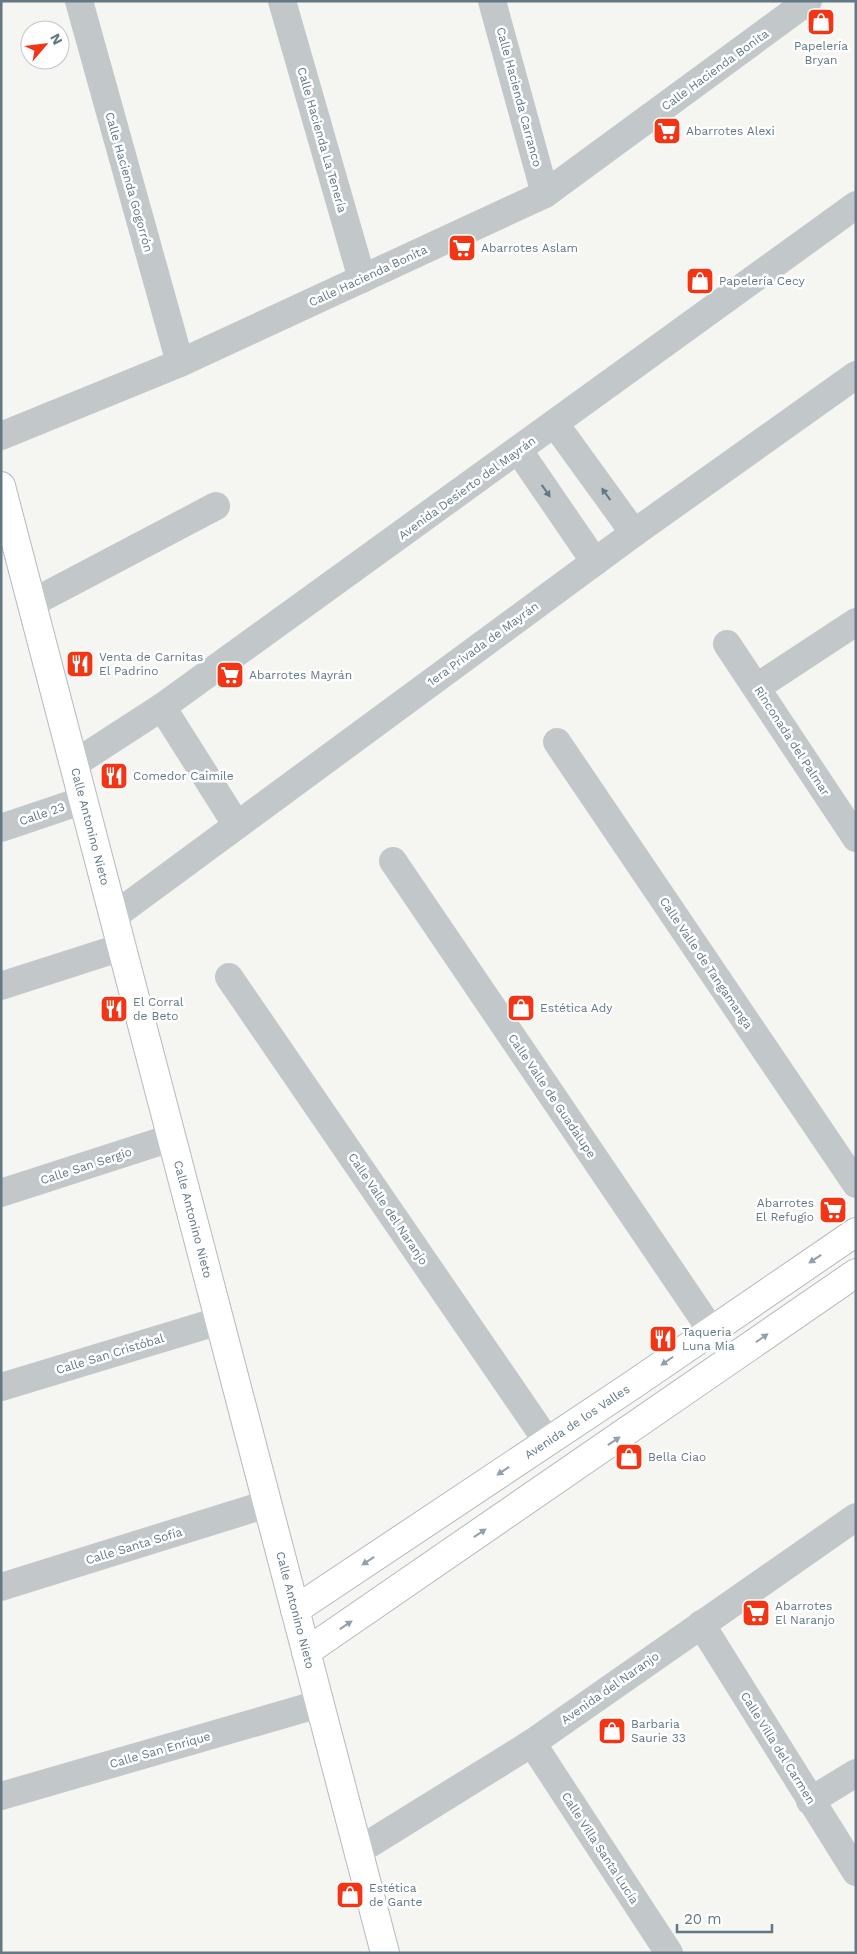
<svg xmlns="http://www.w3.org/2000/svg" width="857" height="1954" font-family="'Work Sans',sans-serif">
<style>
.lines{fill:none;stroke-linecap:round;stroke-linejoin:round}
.secondary-casing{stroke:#b4babe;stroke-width:30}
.street{stroke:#c2c7ca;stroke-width:28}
.secondary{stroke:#fff;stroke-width:28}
.oneway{fill:#627885}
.oneway2{fill:#91a0aa}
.labels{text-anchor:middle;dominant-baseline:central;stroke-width:5;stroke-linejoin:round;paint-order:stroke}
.poi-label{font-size:12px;fill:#627885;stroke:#fff;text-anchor:start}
.street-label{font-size:12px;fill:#627885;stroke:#fff}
</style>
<rect width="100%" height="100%" fill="#f5f5f1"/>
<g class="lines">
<defs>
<g id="secondary">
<path id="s1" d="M 1,486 L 385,1953"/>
<path id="s2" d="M 295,1610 L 631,1386 L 856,1232"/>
<polyline points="306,1652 856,1273"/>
</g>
</defs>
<use href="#secondary" class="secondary-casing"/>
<g class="street">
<polyline points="79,1 180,363"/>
<polyline points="282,1 362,279"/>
<polyline points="492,1 545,194"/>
<polyline points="555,424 634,533"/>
<polyline points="1,436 180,363 545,194 808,1"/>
<polyline points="519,451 595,562"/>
<polyline points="32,603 216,506"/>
<polyline points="727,644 856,838"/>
<polyline points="757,687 856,622"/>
<polyline points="162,707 236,824"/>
<polyline points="557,742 856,1184"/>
<polyline points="74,764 162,707 856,205"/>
<polyline points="1,828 84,800"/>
<polyline points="393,861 711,1330"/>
<polyline points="114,916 634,533 856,375"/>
<polyline points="229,977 547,1441"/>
<polyline points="1,986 122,947"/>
<polyline points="1,1193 171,1138"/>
<polyline points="1,1387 219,1321"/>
<polyline points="1,1587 267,1504"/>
<polyline points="701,1624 856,1872"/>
<polyline points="532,1743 669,1953"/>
<polyline points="1,1796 319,1704"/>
<polyline points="810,1801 856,1773"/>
<polyline points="358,1851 532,1743 856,1517"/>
</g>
<use href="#secondary" class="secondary"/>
</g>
<defs><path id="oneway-solid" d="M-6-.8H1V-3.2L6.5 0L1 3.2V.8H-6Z" transform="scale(1.25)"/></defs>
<g class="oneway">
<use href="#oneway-solid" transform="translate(546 491) rotate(55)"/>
<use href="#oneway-solid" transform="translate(606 494) rotate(-126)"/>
</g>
<g class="oneway2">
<use href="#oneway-solid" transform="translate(815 1259) rotate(146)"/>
<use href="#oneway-solid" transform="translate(762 1338) rotate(-35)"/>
<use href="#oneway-solid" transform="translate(667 1361) rotate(145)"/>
<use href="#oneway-solid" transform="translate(614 1441) rotate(-34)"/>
<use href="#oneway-solid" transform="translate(503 1471) rotate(146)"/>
<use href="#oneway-solid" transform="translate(480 1533) rotate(-34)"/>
<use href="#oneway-solid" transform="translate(368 1561) rotate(146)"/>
<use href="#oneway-solid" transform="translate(346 1625) rotate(-34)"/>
</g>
<defs>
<symbol id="shop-square" viewBox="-11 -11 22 22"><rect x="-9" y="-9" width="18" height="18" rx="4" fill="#f23615" stroke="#fff"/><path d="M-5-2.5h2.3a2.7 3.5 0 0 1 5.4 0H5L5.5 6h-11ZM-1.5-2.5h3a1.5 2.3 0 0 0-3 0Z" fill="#fff"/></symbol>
<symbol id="supermarket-square" viewBox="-11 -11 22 22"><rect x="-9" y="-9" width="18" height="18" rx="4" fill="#f23615" stroke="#fff"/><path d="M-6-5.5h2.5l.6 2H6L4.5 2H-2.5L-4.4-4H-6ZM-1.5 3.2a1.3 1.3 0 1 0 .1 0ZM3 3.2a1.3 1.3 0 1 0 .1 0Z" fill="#fff"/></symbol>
<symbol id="restaurant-square" viewBox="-11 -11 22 22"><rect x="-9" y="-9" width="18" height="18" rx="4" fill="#f23615" stroke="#fff"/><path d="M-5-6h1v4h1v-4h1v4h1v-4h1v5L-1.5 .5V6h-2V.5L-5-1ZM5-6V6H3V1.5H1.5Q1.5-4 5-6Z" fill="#fff"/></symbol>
</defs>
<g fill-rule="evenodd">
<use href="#shop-square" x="805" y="6" width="32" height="32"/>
<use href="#supermarket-square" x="651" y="115" width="32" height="32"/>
<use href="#supermarket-square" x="446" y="232" width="32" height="32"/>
<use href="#shop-square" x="684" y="265" width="32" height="32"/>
<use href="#restaurant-square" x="64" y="648" width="32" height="32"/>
<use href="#supermarket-square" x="214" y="659" width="32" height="32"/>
<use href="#restaurant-square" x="98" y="760" width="32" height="32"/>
<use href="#shop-square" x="505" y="992" width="32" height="32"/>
<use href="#restaurant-square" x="98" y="993" width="32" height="32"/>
<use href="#supermarket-square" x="817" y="1194" width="32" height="32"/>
<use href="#restaurant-square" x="647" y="1323" width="32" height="32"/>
<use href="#shop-square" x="613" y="1441" width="32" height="32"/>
<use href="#supermarket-square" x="740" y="1597" width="32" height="32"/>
<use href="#shop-square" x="596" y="1715" width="32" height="32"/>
<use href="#shop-square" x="334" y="1879" width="32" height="32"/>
</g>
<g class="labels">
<g class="poi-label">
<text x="821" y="46" text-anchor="middle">Papelería<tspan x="821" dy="14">Bryan</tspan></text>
<text x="686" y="131">Abarrotes Alexi</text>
<text x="481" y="248">Abarrotes Aslam</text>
<text x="719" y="281">Papelería Cecy</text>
<text x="99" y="657">Venta de Carnitas<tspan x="99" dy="14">El Padrino</tspan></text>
<text x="249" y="675">Abarrotes Mayrán</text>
<text x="133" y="776">Comedor Caimile</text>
<text x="133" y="1002">El Corral<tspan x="133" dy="14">de Beto</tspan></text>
<text x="540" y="1008">Estética Ady</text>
<text x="814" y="1203" text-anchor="end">Abarrotes<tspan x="814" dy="14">El Refugio</tspan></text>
<text x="682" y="1332">Taqueria<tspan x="682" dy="14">Luna Mia</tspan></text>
<text x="648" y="1457">Bella Ciao</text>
<text x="775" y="1606">Abarrotes<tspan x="775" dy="14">El Naranjo</tspan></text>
<text x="631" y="1724">Barbaria<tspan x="631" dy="14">Saurie 33</tspan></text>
<text x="369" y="1888">Estética<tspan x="369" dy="14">de Gante</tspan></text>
</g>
<g class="street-label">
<text transform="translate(715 70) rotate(-36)">Calle Hacienda Bonita</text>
<text transform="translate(519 97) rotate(75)">Calle Hacienda Carranco</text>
<text transform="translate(322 140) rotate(74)">Calle Hacienda La Tenería</text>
<text transform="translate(129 182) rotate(74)">Calle Hacienda Gogorrón</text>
<text transform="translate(368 276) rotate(-25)">Calle Hacienda Bonita</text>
<text transform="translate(467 488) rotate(-36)">Avenida Desierto del Mayrán</text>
<text transform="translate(483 644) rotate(-36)">1era Privada de Mayrán</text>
<text transform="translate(792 741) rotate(57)">Rinconada del Palmar</text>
<text transform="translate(42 814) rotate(-19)">Calle 23</text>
<text stroke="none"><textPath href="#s1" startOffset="352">Calle Antonino Nieto</textPath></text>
<text transform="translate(706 963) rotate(56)">Calle Valle de Tangamanga</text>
<text transform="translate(552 1096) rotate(56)">Calle Valle de Guadalupe</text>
<text transform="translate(86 1166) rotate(-18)">Calle San Sergio</text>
<text transform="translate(388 1209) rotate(56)">Calle Valle del Naranjo</text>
<text stroke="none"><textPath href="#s1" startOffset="758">Calle Antonino Nieto</textPath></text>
<text transform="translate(110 1354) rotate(-17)">Calle San Cristóbal</text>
<text stroke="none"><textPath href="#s2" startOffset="339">Avenida de los Valles</textPath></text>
<text transform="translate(134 1546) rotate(-17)">Calle Santa Sofía</text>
<text stroke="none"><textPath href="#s1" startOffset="1162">Calle Antonino Nieto</textPath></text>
<text transform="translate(610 1688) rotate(-35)">Avenida del Naranjo</text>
<text transform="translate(778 1748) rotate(58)">Calle Villa del Carmen</text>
<text transform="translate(160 1750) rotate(-16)">Calle San Enrique</text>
<text transform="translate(600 1848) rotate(57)">Calle Villa Santa Lucía</text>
</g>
</g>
<rect width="857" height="1954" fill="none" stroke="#627885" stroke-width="5"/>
<g transform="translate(45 45) rotate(62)"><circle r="24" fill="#ffffff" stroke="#c0c9ce"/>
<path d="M0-4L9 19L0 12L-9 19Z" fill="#f23615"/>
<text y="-8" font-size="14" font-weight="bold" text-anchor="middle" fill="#627885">N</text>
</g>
<path d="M677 1924v8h95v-8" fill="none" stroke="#627885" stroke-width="2.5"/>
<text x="684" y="1924" font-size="15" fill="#627885" stroke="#ffffff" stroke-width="4" paint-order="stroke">20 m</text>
</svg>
